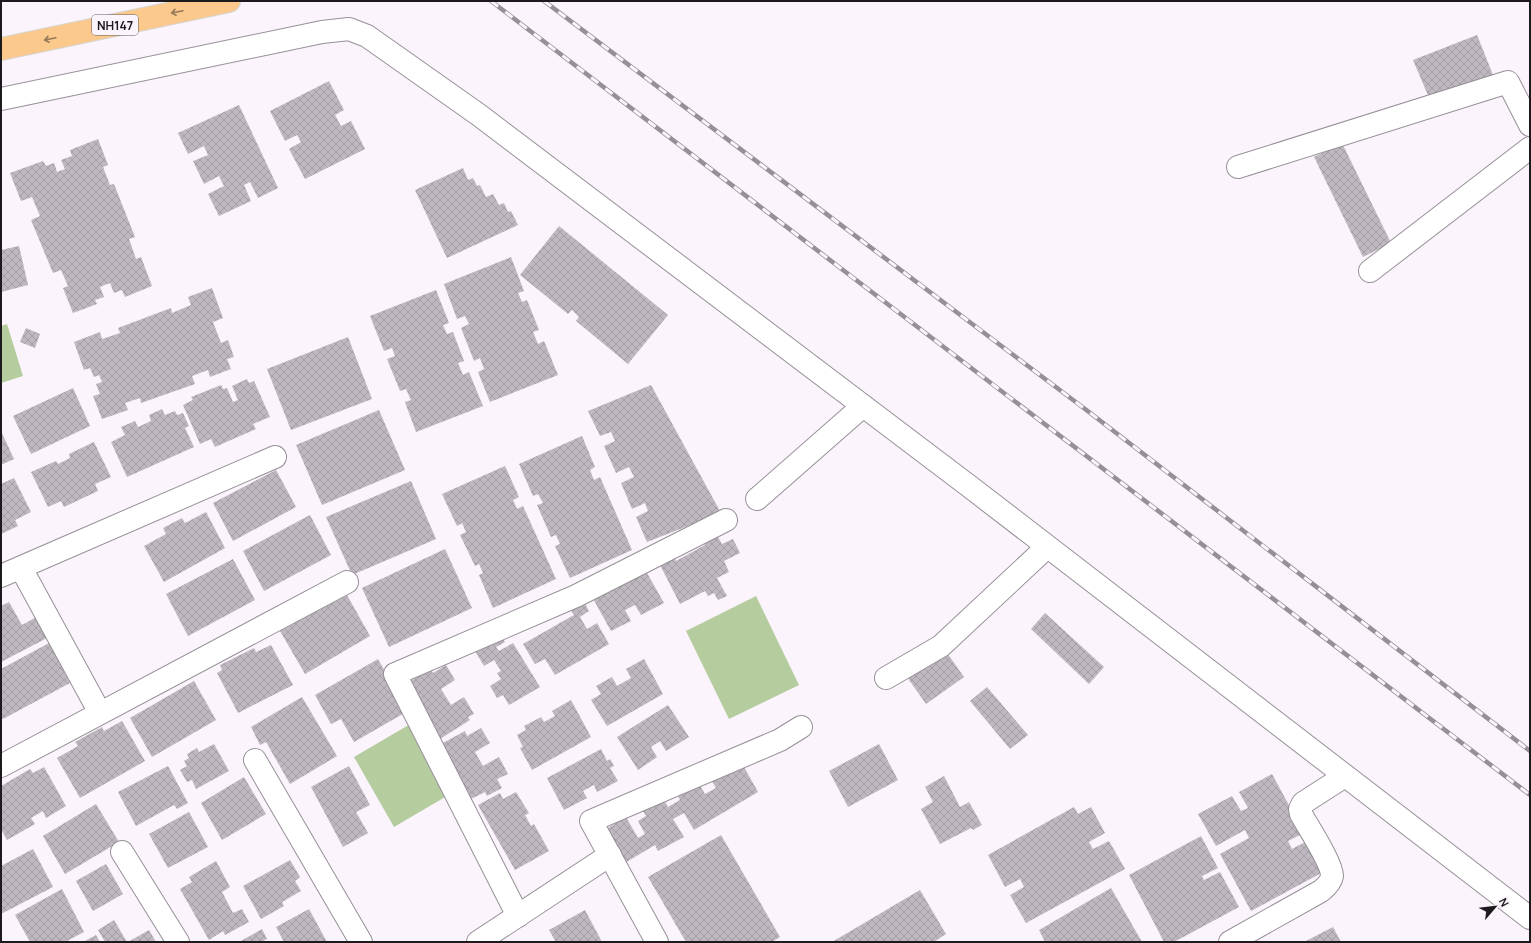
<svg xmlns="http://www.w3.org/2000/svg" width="1531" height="943" font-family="Manrope,sans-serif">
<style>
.grass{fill:#b5cd9e}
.building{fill:url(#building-cross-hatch)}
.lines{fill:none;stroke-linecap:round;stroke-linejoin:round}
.minor-casing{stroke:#969097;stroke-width:24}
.highway-casing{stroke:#d6d6d6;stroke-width:24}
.minor{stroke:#fff;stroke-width:22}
.highway{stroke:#fac98b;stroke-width:22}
.rail-casing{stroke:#959096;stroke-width:4.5}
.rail{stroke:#fbf4fc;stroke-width:3;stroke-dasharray:9;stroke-linecap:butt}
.oneway{stroke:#967a5a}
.labels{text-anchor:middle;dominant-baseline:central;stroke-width:4;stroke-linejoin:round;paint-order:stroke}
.shield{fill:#fbf4fc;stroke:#5f5b60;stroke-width:1}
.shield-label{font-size:12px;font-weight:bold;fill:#1c1a1d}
</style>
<defs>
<pattern id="building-cross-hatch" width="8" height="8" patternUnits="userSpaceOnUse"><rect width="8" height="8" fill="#bfb8c0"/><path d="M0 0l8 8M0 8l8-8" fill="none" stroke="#a49ea5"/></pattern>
</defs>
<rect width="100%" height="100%" fill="#fbf4fc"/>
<g class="grass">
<polygon points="7,324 23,376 1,383 1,326"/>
<polygon points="756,596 799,685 729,719 686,631"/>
<polygon points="412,723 452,793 394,827 354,757"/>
</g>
<g class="building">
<polygon points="1477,35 1495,80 1430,100 1413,60"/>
<polygon points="329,81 344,110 335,115 341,126 351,121 365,149 305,179 289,149 301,142 297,135 285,141 270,111"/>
<polygon points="239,105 278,188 258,198 250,182 244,185 251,201 219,216 208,194 224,186 219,176 204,184 193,161 208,155 204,146 188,154 178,133"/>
<polygon points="98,139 108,165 103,167 110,185 114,184 135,237 129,239 136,259 141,257 152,286 125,297 122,290 114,293 110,283 100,287 104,297 95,300 97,304 73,313 63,288 68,286 61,270 53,273 31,220 40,216 32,197 21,201 10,173 43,161 46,166 54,163 57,172 65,169 61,160 72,156 70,150"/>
<polygon points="1342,143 1391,243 1363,257 1314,157"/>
<polygon points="463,168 468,180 473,178 477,186 480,185 486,197 493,194 499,205 504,203 508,212 511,211 518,225 447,258 415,190"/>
<polygon points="559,226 668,315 628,364 576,321 579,317 572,310 568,314 520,275"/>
<polygon points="19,246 28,285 1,292 1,250"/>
<polygon points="511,257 524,291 518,293 522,302 527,300 539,330 533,332 538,344 544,341 558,375 490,402 478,372 484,369 480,358 474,361 461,328 469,324 465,316 457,319 444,284"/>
<polygon points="212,288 223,318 213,322 221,343 228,340 234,357 227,359 231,369 210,377 208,370 192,376 195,384 141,403 140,398 125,403 128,410 102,419 93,396 100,394 96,384 102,382 99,375 94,377 90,368 84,370 74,342 100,332 102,339 120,333 118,328 171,308 172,313 191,305 188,297"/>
<polygon points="436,290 449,323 443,325 447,334 453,332 464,361 458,363 463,375 469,372 483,406 416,432 405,402 411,400 406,389 400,391 387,359 395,356 392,348 384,351 370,316"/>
<polygon points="26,328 40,334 35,348 20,342"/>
<polygon points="348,337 372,399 291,430 267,369"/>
<polygon points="247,379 249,383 254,381 270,417 253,424 256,429 215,447 211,439 200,444 183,405 193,400 191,397 221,385 223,389 227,388 233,402 238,400 232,386"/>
<polygon points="651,385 721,513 647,542 636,517 648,511 645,503 632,509 621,483 634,477 629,467 616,473 604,446 615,441 611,432 600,436 588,411"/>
<polygon points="73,388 90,426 31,454 13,416"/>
<polygon points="162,409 165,415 175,411 177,415 183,413 189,426 185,428 194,447 127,477 111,442 125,435 121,427 135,421 138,427 151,421 149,415"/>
<polygon points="379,410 405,470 322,505 296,445"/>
<polygon points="1,431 14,459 1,465"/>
<polygon points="582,436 595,467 590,470 594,480 600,477 632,550 570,578 555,546 560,544 556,535 551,537 537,505 543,503 538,494 533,496 519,464"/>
<polygon points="94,442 111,477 95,484 98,491 64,507 61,501 48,507 31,472 56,461 58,464 70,458 69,454"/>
<polygon points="505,466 519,497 513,500 517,509 523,506 556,579 493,608 479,575 483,573 479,564 475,566 460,535 466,532 462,523 457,526 442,494"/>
<polygon points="276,470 296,507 233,541 213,503"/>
<polygon points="14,478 31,512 15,520 18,526 1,534 1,484"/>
<polygon points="411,481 436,539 352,575 326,517"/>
<polygon points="206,512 225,548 164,582 144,546 166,534 163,528 182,518 185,523"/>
<polygon points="310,515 331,555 264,591 243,551"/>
<polygon points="711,535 713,539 718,537 722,544 733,539 740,553 724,561 729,572 717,578 727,596 718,600 714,593 708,596 705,591 680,604 660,565 674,557 676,561 705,545 702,539"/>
<polygon points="445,549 472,608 389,647 362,588"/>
<polygon points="233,559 255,600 188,636 166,594"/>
<polygon points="643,566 664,603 641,615 635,605 625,610 631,621 611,631 591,595"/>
<polygon points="347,595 370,636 305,674 280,631 293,624 291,621 328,600 330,604"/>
<polygon points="9,602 22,625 38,616 49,637 1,662 1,606"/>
<polygon points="584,602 589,611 580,617 587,629 597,623 609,644 555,675 545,659 535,664 523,644 574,615 571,610"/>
<polygon points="1045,613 1104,667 1089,684 1031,629"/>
<polygon points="499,632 505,642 496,647 499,651 513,643 540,687 509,705 503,695 497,698 490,686 501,679 497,673 501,671 494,660 484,666 475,651"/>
<polygon points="49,643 70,683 3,719 1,717 1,669"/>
<polygon points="271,645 293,685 238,713 217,673 222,670 220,665 254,648 256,652"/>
<polygon points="945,650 964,677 926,704 907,677"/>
<polygon points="378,659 408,711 354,742 341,719 331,724 315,695"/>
<polygon points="644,659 663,694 607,726 591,700 601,694 596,686 612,677 617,686 631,678 626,669"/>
<polygon points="446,665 455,680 441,689 451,705 464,697 474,714 468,717 470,720 440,739 406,684 430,669 433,673"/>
<polygon points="194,681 216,720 152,757 130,718"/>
<polygon points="987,687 1028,735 1010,749 970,701"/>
<polygon points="302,697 337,756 290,784 266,742 260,745 251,727"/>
<polygon points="571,700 591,737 532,770 520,748 523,747 517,735 526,730 524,726 541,717 544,722 555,716 552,711"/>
<polygon points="668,705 689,737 666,751 660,741 651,747 657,757 638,770 617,737"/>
<polygon points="122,721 145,761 80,798 57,758 78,746 75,742 102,727 104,731"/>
<polygon points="481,728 490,743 475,752 483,766 499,757 508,774 497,779 502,788 487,796 485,792 471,799 441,744 465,731 467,736"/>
<polygon points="214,744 229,771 196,789 192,780 187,782 180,770 187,766 184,761 189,758 187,754 197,748 199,752"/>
<polygon points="879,744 898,780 848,807 829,771"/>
<polygon points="601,749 607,761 610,759 614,766 610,768 618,781 597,792 594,785 583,791 587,798 564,810 547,778"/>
<polygon points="739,758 758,792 694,830 684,813 673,819 684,837 658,851 655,845 623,864 603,831 626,817 638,838 645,834 638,821 646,816 641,808 662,796 668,807 680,800 674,789 695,777 705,794 716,788 704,768"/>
<polygon points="168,766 188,803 177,809 174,805 136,826 118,792"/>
<polygon points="349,766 370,805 356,812 368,833 343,847 311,787"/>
<polygon points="44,767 66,806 46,818 43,811 31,818 35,824 7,840 1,829 1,786 30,769 33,773"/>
<polygon points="1272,774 1304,833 1288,841 1292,849 1309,840 1325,871 1251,911 1220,854 1249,838 1245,830 1216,846 1198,814 1232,796 1241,811 1248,808 1239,792"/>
<polygon points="944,776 960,807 969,802 982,825 973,830 971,828 940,844 921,809 933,802 925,787"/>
<polygon points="244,777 266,814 222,840 201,803"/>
<polygon points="516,792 529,813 525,815 531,826 534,824 549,851 515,870 478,805 500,793 503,799"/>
<polygon points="96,804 119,842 65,874 43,836"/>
<polygon points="1074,807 1078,814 1091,807 1105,833 1089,842 1093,849 1109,841 1125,869 1026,923 1010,895 1024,887 1020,879 1005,887 988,855"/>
<polygon points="189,812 208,847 168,868 149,834"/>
<polygon points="721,835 780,937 772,942 686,942 648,877"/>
<polygon points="1201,836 1218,868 1202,876 1204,880 1220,872 1239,907 1174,942 1164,942 1129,875"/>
<polygon points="33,849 53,887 1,914 1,866"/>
<polygon points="290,860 300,877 295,881 301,891 282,902 284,906 261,919 243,886"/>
<polygon points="216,861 230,887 222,892 233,913 242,909 249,922 225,935 223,931 209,940 180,889 192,882 189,877"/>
<polygon points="106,864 123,894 93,911 76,881"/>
<polygon points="1111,888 1142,942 1045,942 1039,930"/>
<polygon points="62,889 84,932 65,942 30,942 15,915"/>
<polygon points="920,890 946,934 934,942 832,942"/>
<polygon points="309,909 327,942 284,942 276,927"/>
<polygon points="585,910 602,942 556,942 549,930"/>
<polygon points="114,920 127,942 105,942 98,930"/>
<polygon points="1333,927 1341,942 1304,942"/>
<polygon points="262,929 267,939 263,941 263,942 239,942"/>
<polygon points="149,930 156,942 128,942"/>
<polygon points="96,935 100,942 83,942"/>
</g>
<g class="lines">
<defs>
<g id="minor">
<polyline points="1,99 322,32 349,29 367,36 479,115 969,486 1530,918"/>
<polyline points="1238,167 1508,82 1530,125"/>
<polyline points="1370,271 1530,148"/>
<polyline points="757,499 863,406"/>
<polyline points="21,568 100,713"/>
<polyline points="1,576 275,457"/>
<polyline points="886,678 941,646 1047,547"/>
<polyline points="255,760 361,942"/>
<polyline points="1,766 347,582"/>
<polyline points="122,852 178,942"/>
<polyline points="518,916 395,674 576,596 726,520"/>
<polyline points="478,942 610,855"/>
<polyline points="657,942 591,821 780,740 801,727"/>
<path d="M 1230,942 L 1321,891 C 1326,887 1331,882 1332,876 C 1332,863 1308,827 1301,814 L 1300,809 L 1303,803 L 1345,776"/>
</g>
<polyline id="highway" points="1,49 229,1"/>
</defs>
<use href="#minor" class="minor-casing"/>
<use href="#highway" class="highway-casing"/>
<use href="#minor" class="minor"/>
<use href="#highway" class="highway"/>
<defs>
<g id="rail">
<polyline points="491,1 1530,795"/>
<polyline points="544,1 1085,409 1530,751"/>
</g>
</defs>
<use href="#rail" class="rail-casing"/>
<use href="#rail" class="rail"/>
</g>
<defs><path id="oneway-shaft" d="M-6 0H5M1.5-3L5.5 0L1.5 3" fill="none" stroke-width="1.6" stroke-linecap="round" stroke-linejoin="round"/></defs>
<g class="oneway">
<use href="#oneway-shaft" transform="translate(177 12) rotate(168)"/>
<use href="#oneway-shaft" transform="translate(50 39) rotate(168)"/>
</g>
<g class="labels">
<rect class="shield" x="92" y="15" width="46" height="20" rx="3"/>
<g class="shield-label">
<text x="115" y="25">NH147</text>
</g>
</g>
<rect width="1531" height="943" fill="none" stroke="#1c1a1d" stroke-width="4"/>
<g transform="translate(1495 907) rotate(62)" stroke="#fbf4fc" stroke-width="3" paint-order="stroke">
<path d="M0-3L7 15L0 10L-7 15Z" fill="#1c1a1d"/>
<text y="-6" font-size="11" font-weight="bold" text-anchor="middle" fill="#1c1a1d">N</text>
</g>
</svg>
